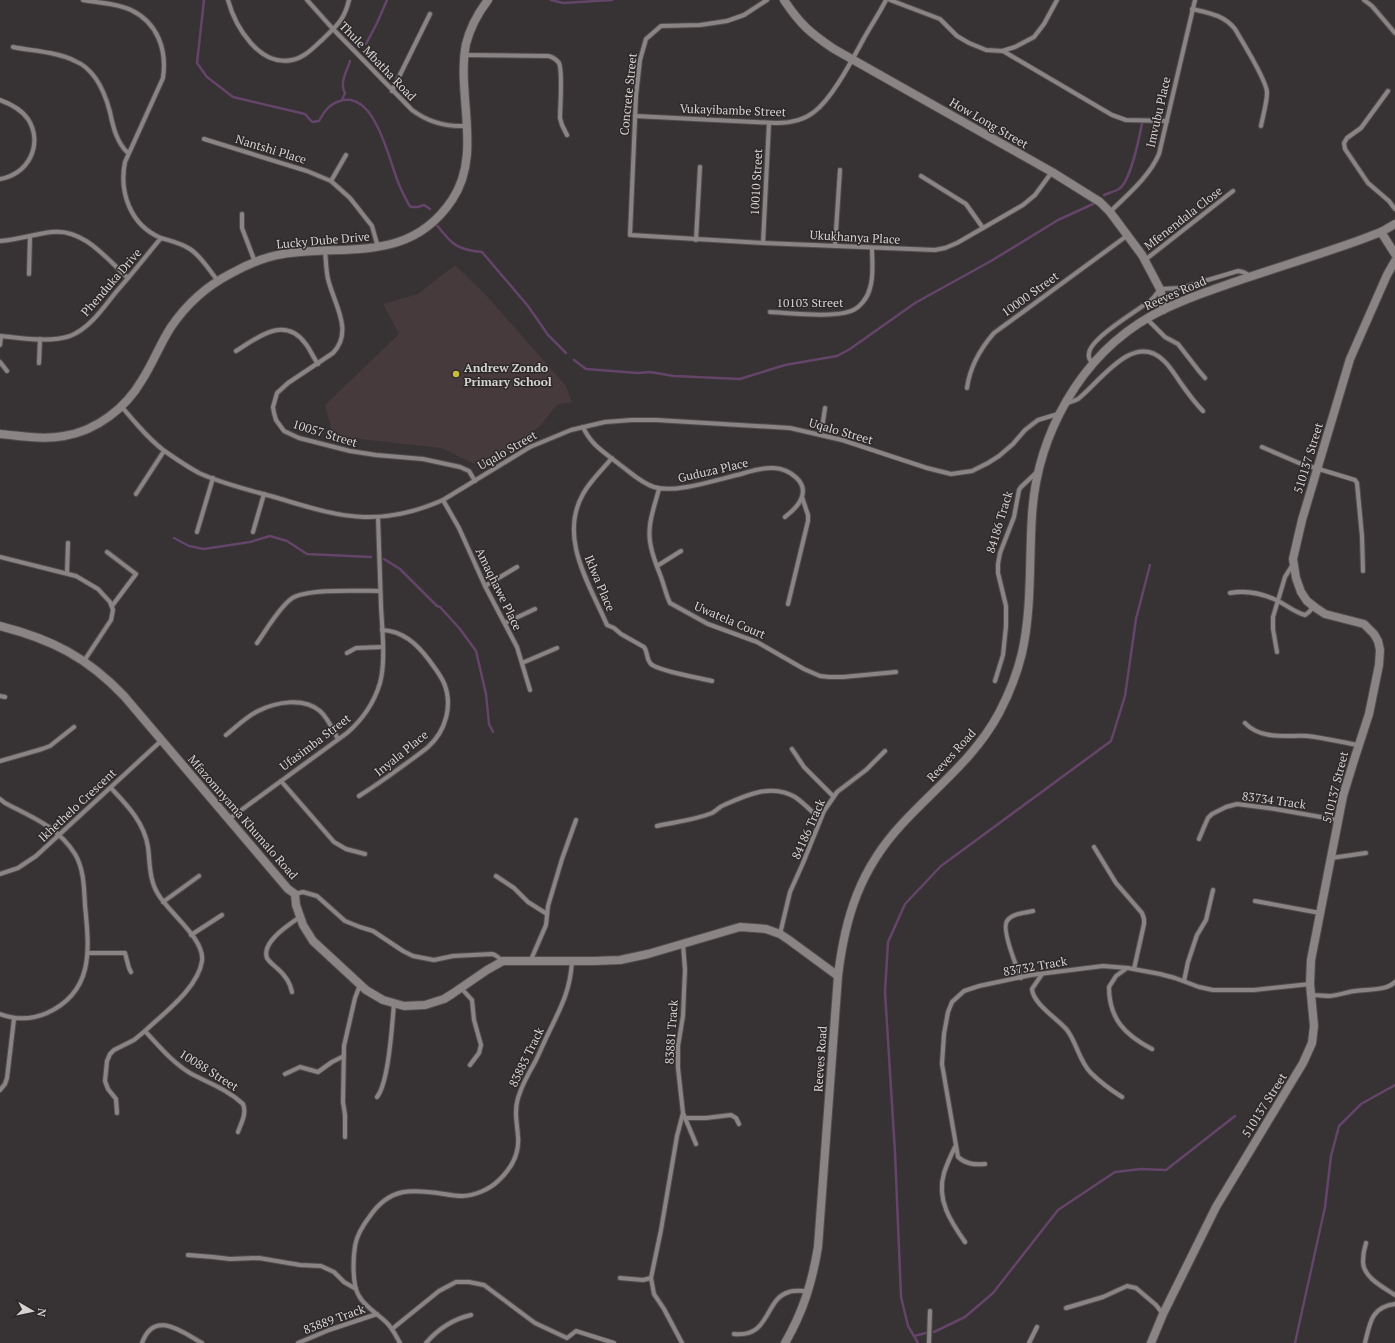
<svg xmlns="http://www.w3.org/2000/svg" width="1395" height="1343" font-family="'PT Serif',serif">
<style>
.built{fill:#463a3d}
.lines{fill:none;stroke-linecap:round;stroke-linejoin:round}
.stream{stroke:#644569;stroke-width:2.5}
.street-casing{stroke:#524e4e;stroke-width:6}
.secondary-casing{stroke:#524e4e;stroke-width:10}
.street{stroke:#8a8485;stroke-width:4}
.secondary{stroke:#8a8485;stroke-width:8}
.poi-dot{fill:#c7bb3c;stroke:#2d2829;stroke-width:1.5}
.labels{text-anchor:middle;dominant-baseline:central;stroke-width:3;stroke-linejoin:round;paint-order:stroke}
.street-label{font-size:12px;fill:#d5d2d2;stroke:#2d2829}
.poi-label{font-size:12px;font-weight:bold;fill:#d5d2d2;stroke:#2d2829;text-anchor:start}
</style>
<rect width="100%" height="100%" fill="#373233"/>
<polygon class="built" points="455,265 485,294 566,386 572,402 557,405 539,427 496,460 483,468 441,448 333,436 325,405 399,334 383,304 418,294"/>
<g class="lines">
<g class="stream">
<path d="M 204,0 L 197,63 L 207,77 L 233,97 L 305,114 L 312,122 L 319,121 C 324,112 329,104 340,101 C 375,90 389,160 398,182 C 401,190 405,197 409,205 L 411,207 L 418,207 L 424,205 L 430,209"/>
<polyline points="551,0 563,3 612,0"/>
<polyline points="366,44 377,23 387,0"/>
<path d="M 342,100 L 345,93 C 339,83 347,71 350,61"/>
<path d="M 1104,195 C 1109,193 1115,191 1119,189 C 1131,181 1139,138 1142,124"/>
<path d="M 436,224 C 451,243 456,250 482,252 L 528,306 L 548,335 L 566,353"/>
<polyline points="574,360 586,369 638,373 650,372 674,376 740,379 785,365 837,356 850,349 915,303 991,261 1058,220 1093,204"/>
<polyline points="174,538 189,546 204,549 250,542 270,536 287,541 307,554 371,557"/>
<polyline points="384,559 400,569 437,606 440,607 460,629 476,651 486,694 489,724 493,732"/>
<polyline points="934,1332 965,1317 993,1293 1058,1210 1115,1172 1141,1169 1166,1170 1235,1116"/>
<polyline points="914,1336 926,1333"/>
<polyline points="918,1343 908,1326 901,1297 895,1152 885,992 888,942 905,904 941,866 1111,741 1125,696 1136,619 1150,565"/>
<polyline points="1295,1343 1325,1207 1331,1156 1339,1126 1361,1104 1395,1085"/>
</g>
<defs>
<g id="street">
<path d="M 83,0 C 99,3 117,3 131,10 C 158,23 167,50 163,78 L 125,162 C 119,192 130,225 161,238 C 171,241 181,243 190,249 C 201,256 209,270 218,281"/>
<path d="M 228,0 C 235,26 259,67 292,60 C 304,58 313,48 322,40 C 336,26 344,21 349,0"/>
<path d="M 307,0 L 333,29 L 412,110 C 428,122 446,127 466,126"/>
<polyline points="767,0 744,15 727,21 700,25 661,26 646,39 640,60 636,96 630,235 763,243 935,250 945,248 957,243 1023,205 1035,195 1052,172"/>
<polyline points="890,0 940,19 957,36 969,43 986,50 1002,51 1015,47 1034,37 1044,24 1057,0"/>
<polyline points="1364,0 1372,6 1395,33"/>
<path d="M 1192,9 C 1209,13 1224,15 1235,29 C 1243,43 1266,79 1267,92 C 1267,103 1263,115 1261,126"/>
<path d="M 13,47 C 32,51 58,52 75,61 C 95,69 105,93 110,112 C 113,127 117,143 128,153"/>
<polyline points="1003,51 1112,115 1126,120 1167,121"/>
<path d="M 465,55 L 548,56 C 553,57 556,59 559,63 C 563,72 560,107 560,118 L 562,125 L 567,135"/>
<polyline points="392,91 430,14"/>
<polyline points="1388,91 1361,128 1347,138 1344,143 1345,149 1368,183 1389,201 1395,209"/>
<path d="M 0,100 C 11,104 21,109 28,119 C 44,144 28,175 0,179"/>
<path d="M 635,116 L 776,123 C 789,123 804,120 814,112 C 832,99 852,60 863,40 C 870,27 879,14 886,0"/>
<polyline points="204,139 307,171 331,181 350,198 372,226 378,247"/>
<polyline points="921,176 966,204 983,228"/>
<polyline points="331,181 346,155"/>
<path d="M 1110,212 C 1128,194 1149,177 1159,154 L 1195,0"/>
<polyline points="242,214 242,228 255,262"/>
<polyline points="696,240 700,167"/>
<path d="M 0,241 C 18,240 34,234 52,232 C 83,228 107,259 128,278"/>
<polyline points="763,243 769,123"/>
<polyline points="835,246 840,170"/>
<path d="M 325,251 C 326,260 326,270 328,279 C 334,304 354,331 333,353 L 288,383 L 277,393 L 273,407 L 274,413 L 276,420 L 284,431 L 299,438 L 350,451 L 376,455 L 423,459 L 460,467 L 469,471 L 475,481"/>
<polyline points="1145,260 1233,191"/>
<polyline points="29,274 30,236"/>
<path d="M 770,312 C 791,313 833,318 851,311 C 860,308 868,297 870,288 C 874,276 872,261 872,248"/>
<polyline points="1147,319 1165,337 1178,344 1199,371 1205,378"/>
<path d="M 0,336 C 22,338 49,343 70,336 C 90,328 103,308 116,292 C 132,274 146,256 161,238"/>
<polyline points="0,345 1,336"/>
<path d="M 236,351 C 257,338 284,315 305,343 C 310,349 313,357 318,364"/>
<polyline points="0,362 7,371"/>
<polyline points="39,363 40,339"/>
<path d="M 1093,364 C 1090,360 1088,358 1089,353 C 1091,338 1135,312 1147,303 C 1153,300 1156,294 1160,289 L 1181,288 L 1238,271 L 1243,272 L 1251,276"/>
<path d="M 967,388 C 970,366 980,349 994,333 L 1128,235"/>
<path d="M 1066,404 C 1070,402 1074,401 1078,399 C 1099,383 1133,331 1163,360 C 1170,366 1175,375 1180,382 C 1187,392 1194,402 1203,411"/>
<path d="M 121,406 C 135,422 149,440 166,452 C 176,459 188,467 199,473 C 225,485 254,491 281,499 C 308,507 335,516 364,517 C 391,518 418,511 443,500 L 530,447 L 571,430 L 605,422 L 632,420 L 656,420 L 790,428 L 842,440 L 927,468 L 951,474 L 972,471 L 988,463 L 999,456 L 1013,444 L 1025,430 L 1038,420 L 1058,414"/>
<path d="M 583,427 C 591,445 604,452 619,464 C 630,472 641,483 654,487 C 675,494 719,479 741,474 C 751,471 763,467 774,468 C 789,469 809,482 801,499 C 798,507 791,512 785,517"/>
<polyline points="821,435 825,408"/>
<polyline points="1262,447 1299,463 1355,480 1357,483 1362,536 1363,571"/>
<path d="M 612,458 C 602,470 590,481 583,494 C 558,538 590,585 607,625 L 614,628 L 621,634 L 644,647 C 648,652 646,659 651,664 C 658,671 700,678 712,681"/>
<path d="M 659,489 C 654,508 646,527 651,547 C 653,557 657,567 661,577 C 664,585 666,595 670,603 L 708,624 L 757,642 L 804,669 L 820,676 L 829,677 L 843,677 L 896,672"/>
<polyline points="136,494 164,451"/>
<polyline points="443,500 459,528 485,586 517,647 530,690"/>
<polyline points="197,532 213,478"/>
<polyline points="253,532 264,494"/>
<polyline points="107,552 136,574 112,606"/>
<polyline points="0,557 76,576 98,589 110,602 113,610 111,620 84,661"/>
<polyline points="657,566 681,551"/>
<polyline points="67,573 68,543"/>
<polyline points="485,586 517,567"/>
<path d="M 1230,593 C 1246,590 1261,593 1276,600 C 1287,605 1292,611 1305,615 L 1309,612 L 1313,607"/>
<polyline points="788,604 808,521 808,515 802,497"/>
<polyline points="505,623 535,609"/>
<path d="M 257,643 C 267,629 278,609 291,599 C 305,588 361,591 380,591"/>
<polyline points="1277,652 1273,629 1273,617 1285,577 1293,564"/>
<polyline points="347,653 356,648 382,647"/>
<polyline points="522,663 557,648"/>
<polyline points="995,681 1003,655 1006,626 1006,606 998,573 998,564 1000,553 1014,517 1019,490 1021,487 1038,471"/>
<polyline points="0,696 5,697"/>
<path d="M 1245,723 C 1261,740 1286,735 1307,736 C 1324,738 1341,742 1358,745"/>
<path d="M 226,735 C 236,727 246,717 258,711 C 276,702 303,697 320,711 C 328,718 333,730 338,739"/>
<polyline points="792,749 804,767 833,796"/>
<polyline points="0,761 42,749 50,746 74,727"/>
<polyline points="281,781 334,842 346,849 365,854"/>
<path d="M 111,788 C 127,805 144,822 148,847 C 150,862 149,880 158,894 C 169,913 205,939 202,961 C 198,988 164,1013 145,1031 C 159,1046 172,1062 190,1073 C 208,1083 227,1089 243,1104 C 247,1114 241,1123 238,1132"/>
<path d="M 359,796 C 375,786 389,776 404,765 C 412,759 421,753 428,747 C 446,731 453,705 444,683 C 440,674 434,667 429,660 C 417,644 403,631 382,630"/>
<path d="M 0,799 L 5,803 C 32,817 58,827 75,854 C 84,869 84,888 85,905 C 89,948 95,991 47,1013 C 31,1020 16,1020 0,1014"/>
<path d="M 229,819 L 347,733 C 362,720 374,703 380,683 C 386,661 382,628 381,606 C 380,576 379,547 378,517"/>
<path d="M 657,826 C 675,822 695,820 712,813 C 716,811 719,807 724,805 C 746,795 772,783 795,797 C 804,803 812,812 820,819"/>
<polyline points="1199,839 1204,827 1208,818 1212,814 1226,807 1237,804 1275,809 1338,820"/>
<polyline points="1094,847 1116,883 1142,913 1144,919 1144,924 1134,969"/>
<polyline points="1331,858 1366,853"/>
<polyline points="0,874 18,868 36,856 162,740"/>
<polyline points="496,876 514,888 528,902 547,914"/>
<polyline points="295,894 303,892 317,896 345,921 360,927 373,931 403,951 413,956 434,960 453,956 492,954 495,955 503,961"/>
<polyline points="1255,901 1320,913"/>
<polyline points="163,902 199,876"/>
<polyline points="780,934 790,892 803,863 824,811 837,792 866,770 885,751"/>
<polyline points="191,935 222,915"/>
<polyline points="683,944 685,970 684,991 683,1016 678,1046 678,1068 683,1113 696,1144"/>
<polyline points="88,953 125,953 129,968 131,972"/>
<polyline points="530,962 546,925 548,906 562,859 576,820"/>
<path d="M 1127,968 L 1116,976 L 1109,987 C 1109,1019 1125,1035 1152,1049"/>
<path d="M 1042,974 L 1032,989 C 1033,1004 1058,1019 1067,1030 C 1077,1043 1079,1061 1091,1073 C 1100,1082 1111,1090 1122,1097"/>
<path d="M 1021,978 C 1017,968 1001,929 1007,921 C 1012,913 1025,913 1033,911"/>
<polyline points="1184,981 1188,962 1197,935 1206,920 1213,890"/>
<polyline points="461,988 472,1000 474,1020 481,1045 479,1053 470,1065"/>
<path d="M 292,992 C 290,982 286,976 278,969 C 275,966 269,962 267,958 C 261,942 290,924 300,917"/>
<path d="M 1311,995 C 1317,995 1324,996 1330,996 C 1339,995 1347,992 1355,991 C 1367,989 1386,991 1395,982"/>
<polyline points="285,1074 300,1067 318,1072 332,1062 344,1056"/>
<polyline points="0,1090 5,1084 7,1078 14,1019"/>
<path d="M 377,1097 C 389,1082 392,1024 394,1004"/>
<polyline points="117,1113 116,1099 108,1089 105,1081 107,1061 110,1054 114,1050 134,1040 145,1031"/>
<polyline points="685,1118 706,1118 731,1115 736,1118 739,1124"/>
<polyline points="345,1137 345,1115 343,1102 344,1046 355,998 360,985"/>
<path d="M 955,1147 C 951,1155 947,1164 944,1173 C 936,1200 951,1222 965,1242"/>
<path d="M 985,1164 C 974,1165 966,1164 958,1157 L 942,1064 L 944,1034 L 948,1012 L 952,1002 L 964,991 L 979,986 L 1031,975 L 1103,966 L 1128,968 L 1160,974 L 1175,978 L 1199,987 L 1213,990 L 1254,990 L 1310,984"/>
<path d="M 1366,1243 C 1364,1249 1363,1255 1363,1262 C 1363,1277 1383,1287 1395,1295"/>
<polyline points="188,1255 213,1257 230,1259 259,1258 300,1265 321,1266 334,1272 344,1282 356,1289"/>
<polyline points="620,1278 643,1280 651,1278"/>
<polyline points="1066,1308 1103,1297 1127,1286 1136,1288 1156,1305 1163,1314"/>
<polyline points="392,1329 439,1291 456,1282 469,1282 484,1285 535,1323 567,1338 576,1331 614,1343"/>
<path d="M 734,1334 C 771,1338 764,1299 789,1292 C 795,1290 802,1291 808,1291"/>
<path d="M 142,1343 C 154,1309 182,1332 202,1343"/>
<polyline points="298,1343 329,1330 377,1314"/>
<path d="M 400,1343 C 396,1336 393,1329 387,1323 C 378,1314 365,1307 359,1296 C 352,1285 353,1259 355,1246 C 357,1234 363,1225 370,1216 C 390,1187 412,1189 444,1194 C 450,1195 456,1196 462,1196 C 474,1196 490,1189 498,1181 C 511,1169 520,1155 518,1136 C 517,1123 514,1111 518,1098 C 522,1085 528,1074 535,1062 C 540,1052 544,1042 549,1032 C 561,1007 570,991 572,962"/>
<path d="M 426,1343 C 438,1329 454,1319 471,1315"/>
<polyline points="682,1343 664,1309 654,1294 651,1278 661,1230 677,1136 683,1113"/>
<polyline points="929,1343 930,1311"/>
<polyline points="1029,1343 1037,1327"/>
<path d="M 1365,1343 C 1370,1323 1371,1307 1395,1304"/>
</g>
<g id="secondary">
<path d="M 784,0 C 800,24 810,33 834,49 L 1052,172 L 1100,202 L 1110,212 L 1142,255 L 1160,289 L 1163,300 L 1163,310"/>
<polyline points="1381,232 1395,254"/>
<path d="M 0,434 C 21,436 43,440 64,436 C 96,431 126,408 142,380 C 153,363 160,344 171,327 C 186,305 207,286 230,274 C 246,265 264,257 283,254 C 346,244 409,264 452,200 C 483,154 456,95 466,44 C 470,28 478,13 488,0"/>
<path d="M 0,626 C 51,639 87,657 124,696 L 288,889 L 295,894 L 296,905 L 303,925 L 313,941 L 366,990 L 383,1000 L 404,1006 L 425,1005 L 444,999 L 452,994 L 487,970 L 503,961 L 594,961 L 620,960 L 648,954 L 740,927 L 766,929 L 780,934 L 789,940 L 838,976"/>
<path d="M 785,1343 C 803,1312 812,1283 818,1247 L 838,976 C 845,917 860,869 902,824 C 936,787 975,758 999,713 C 1009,694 1017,674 1022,653 C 1032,609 1029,560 1032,515 C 1037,435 1080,356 1151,316 C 1180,300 1212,290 1243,279 C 1282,266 1321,254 1360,240 L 1381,232 L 1395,224"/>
<polyline points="1151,1343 1163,1314 1216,1207 1303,1063 1312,1043 1314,1026 1310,984 1311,960 1343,796 1355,757 1369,714 1379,665 1380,650 1378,641 1374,634 1364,624 1325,614 1316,608 1307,601 1301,592 1296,578 1293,559 1302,520 1350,359 1387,275 1395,261"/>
</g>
</defs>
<use href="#street" class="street-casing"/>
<use href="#secondary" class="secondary-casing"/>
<use href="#street" class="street"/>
<use href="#secondary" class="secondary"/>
</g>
<circle class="poi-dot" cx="456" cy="374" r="4"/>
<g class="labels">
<g class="street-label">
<text transform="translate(378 61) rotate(46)">Thule Mbatha Road</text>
<text transform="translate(628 94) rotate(-84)">Concrete Street</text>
<text transform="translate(733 110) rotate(2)">Vukayibambe Street</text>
<text transform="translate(1158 112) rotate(-77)">Imvubu Place</text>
<text transform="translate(989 123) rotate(30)">How Long Street</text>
<text transform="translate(271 149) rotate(17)">Nantshi Place</text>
<text transform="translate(756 182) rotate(-87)">10010 Street</text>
<text transform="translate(1183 218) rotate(-38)">Mfenendala Close</text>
<text transform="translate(855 237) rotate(3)">Ukukhanya Place</text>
<text transform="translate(323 240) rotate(-5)">Lucky Dube Drive</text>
<text transform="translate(111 282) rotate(-49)">Phenduka Drive</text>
<text transform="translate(1175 293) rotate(-24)">Reeves Road</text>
<text transform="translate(1030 294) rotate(-36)">10000 Street</text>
<text x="810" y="302">10103 Street</text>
<text transform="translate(841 431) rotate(16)">Uqalo Street</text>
<text transform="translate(325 433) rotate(17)">10057 Street</text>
<text transform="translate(507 450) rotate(-30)">Uqalo Street</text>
<text transform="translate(1308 458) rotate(-73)">510137 Street</text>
<text transform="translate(713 470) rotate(-13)">Guduza Place</text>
<text transform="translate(999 522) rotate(-73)">84186 Track</text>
<text transform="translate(600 583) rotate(67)">Iklwa Place</text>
<text transform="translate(499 589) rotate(64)">Amaqhawe Place</text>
<text transform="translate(730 620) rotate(23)">Uwatela Court</text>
<text transform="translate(315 742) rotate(-37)">Ufasimba Street</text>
<text transform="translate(401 753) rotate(-39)">Inyala Place</text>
<text transform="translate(951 755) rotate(-48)">Reeves Road</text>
<text transform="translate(1335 787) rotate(-76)">510137 Street</text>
<text transform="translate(1274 800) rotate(8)">83734 Track</text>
<text transform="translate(77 805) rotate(-43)">Ikhethelo Crescent</text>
<text transform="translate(243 817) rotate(49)">Mfazomnyama Khumalo Road</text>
<text transform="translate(808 829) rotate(-66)">84186 Track</text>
<text transform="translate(1035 966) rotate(-10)">83732 Track</text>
<text transform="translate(671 1032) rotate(-86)">83881 Track</text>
<text transform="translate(526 1057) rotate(-64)">83883 Track</text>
<text transform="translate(820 1059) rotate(-86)">Reeves Road</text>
<text transform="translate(209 1070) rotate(32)">10088 Street</text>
<text transform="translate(1264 1105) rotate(-58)">510137 Street</text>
<text transform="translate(334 1319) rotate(-20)">83889 Track</text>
</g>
<g class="poi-label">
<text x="464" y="367">Andrew Zondo<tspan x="464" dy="14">Primary School</tspan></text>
</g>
</g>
<g transform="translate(32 1311) rotate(99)" stroke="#2d2829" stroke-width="3" paint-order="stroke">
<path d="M0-3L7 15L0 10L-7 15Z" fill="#d5d2d2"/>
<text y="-6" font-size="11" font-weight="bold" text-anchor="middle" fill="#d5d2d2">N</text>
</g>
</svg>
